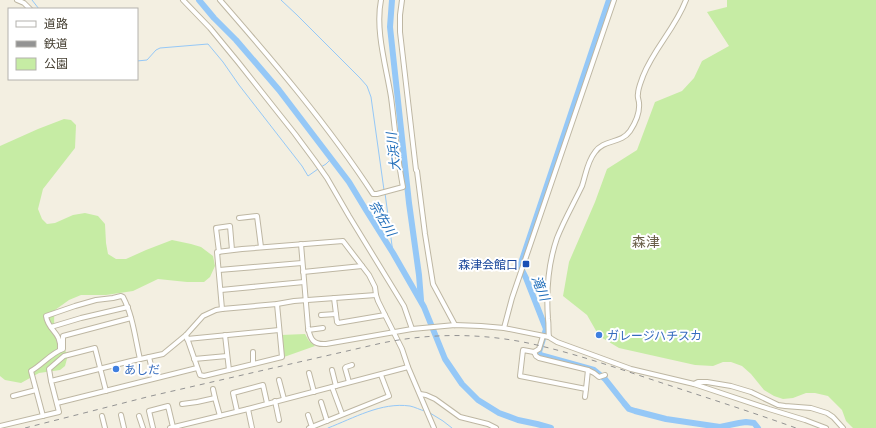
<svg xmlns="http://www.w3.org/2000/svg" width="876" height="428" font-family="Quicksand,'Noto Sans JP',sans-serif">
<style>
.green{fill:#c6eca4}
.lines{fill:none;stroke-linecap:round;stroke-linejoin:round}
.stream{stroke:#95c8f7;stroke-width:1}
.river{stroke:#95c8f7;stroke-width:6}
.minor-casing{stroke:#beb7a3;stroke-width:6}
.minor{stroke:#fff;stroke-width:4}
.rail{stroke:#939393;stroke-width:1;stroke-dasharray:5 5;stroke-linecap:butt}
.transit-dot{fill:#1a4fb4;stroke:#fff;stroke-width:1.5}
.shop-dot{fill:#3f7fe0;stroke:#fff;stroke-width:1.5}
.labels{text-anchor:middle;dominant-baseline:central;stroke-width:4;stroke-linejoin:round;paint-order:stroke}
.transit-label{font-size:12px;fill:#164399;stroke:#fff;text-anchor:end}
.shop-label{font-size:12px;fill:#366cbe;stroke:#fff;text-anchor:start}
.water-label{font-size:13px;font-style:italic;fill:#216eba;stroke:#fff}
.quarter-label{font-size:14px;fill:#685d47;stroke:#fff}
</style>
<rect width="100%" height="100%" fill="#f3efe1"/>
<g class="green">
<polygon points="727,0 876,0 876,428 853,428 846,421 842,410 828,396 815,393 806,393 793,398 783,399 774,396 764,390 751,374 742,366 731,362 723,362 713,366 695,365 619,348 599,336 587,315 563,296 569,262 595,202 607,169 637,150 655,102 682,91 694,78 702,61 729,46 707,12 727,7"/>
<path d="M 64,119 L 71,120 L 76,125 L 75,148 L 43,189 L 38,209 L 42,219 L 47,224 L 55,223 L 73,215 L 85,213 L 98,216 L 105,224 L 106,243 L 108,254 L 116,259 L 126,259 L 146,250 L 172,240 L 191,244 L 201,247 L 213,256 L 215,266 L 210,277 L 204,282 L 187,282 L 158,279 L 133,291 L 106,295 L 81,295 L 69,300 L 55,310 C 52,331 57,338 68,355 L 65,366 L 60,370 L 39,373 L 21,383 L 5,380 L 0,376 L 0,146 L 38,129 Z"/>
<polygon points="305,334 309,341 315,346 284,357 281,335"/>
</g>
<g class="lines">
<g class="stream">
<polyline points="32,0 39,9"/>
<polyline points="281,0 297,15 360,78 367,86 371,97 384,190"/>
<polyline points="137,61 147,60 156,50 160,48 208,44 223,62 239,85 302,166 308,176 318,169"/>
<polyline points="321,167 326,164 331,159"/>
<polyline points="385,193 393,253"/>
<polyline points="430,413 443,421 452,428"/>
<path d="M 328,428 C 354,418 381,402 410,406 C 415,407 420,410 425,411"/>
</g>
<g class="river">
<polyline points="199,0 214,18 236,40 279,90 349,182 366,210 393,253 424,307 445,359 462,384 478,400 499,413 518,420 537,424 551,428"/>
<polyline points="392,0 390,27 409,203 419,275 421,300"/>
<polyline points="609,0 520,266 526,278 546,329 539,352 540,355 594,370 605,379 624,403 629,409 635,411 666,419 720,427 739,423 746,422 754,423 758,428"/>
</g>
<defs>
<g id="minor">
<polyline points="17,0 24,3 30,9"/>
<polyline points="183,0 210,28 238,62 295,134 315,161 327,178 349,216 404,306 412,329"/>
<path d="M 220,0 C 274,62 328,125 373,194 L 377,194 L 403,187 C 397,157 395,127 391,97 C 386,66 375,30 381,0"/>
<polyline points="402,0 400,15 400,32 416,170 417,171 425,234 433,284 455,325"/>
<polyline points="239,218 257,216 261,247"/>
<path d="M 301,244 L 308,327 C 310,339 313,345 326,344 L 412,329 L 455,325 L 481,326 L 504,328 L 549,337 L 552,339 L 557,342 L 631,369 L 694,384 L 769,409 L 805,420 L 826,428"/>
<polyline points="219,252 216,228 230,226 232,250"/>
<polyline points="219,270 302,263"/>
<polyline points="303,272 362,266"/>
<polyline points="221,290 304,282"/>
<polyline points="334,298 337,322 338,323 385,315"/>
<polyline points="222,309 217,252 242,249 343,241 369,275 375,287 376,295 378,301 402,349 408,367 434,428"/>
<polyline points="321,315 336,314"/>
<polyline points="51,327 81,318 128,307"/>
<polyline points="504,328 512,298 614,0"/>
<polyline points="308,330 323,328"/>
<polyline points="186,335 200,375 204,376 282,357 277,304"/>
<polyline points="225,335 229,370"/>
<polyline points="543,336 539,349 534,352 523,350 520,376 586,389 588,370"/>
<path d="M 549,337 C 548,331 549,325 548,319 C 546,291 548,264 557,238 C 564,220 574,203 582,186 C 586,174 587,162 595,152 C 604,139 621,144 630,131 C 636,122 640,113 639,103 C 639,100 637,97 638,94 C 638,88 641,82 643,76 C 654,48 675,29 686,0"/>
<polyline points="187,339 279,330"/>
<path d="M 60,350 C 62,332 48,331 46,316 L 75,306 L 96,300 L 113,298 L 121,296 L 123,297 C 133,316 135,338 140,359"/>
<polyline points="253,352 253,364"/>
<polyline points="534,352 536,356 539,358 588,370 594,373 599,377 605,375"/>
<polyline points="149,357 154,378"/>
<polyline points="194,359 227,356"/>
<polyline points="332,370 336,386"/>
<polyline points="309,373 314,392"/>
<polyline points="279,380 284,399"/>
<polyline points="51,381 49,369 64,356 95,348 106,391"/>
<polyline points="349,382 345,368 346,367 352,365"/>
<polyline points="694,384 698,382 707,382 731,386 751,392 778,405 785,406 811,408 827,413 833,417 843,428"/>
<polyline points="332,387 342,414"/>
<polyline points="213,389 215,398"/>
<polyline points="420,394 426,395 435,399 460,417 488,424 496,428"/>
<polyline points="13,396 36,390"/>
<polyline points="585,397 586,389"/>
<polyline points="275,401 279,420"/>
<polyline points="321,402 327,421"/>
<polyline points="57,403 197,368"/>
<polyline points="182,404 197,402 215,398 220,416"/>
<polyline points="248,409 252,428"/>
<polyline points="237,411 233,393 263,385 267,403"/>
<polyline points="121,415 124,428"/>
<polyline points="308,415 312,427"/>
<path d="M 43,416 L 31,371 C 42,365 51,353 63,349 L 63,336 L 131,318"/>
<polyline points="102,416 105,428"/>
<polyline points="139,416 143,428"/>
<polyline points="0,426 59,412 51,381 131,361 163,354 186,335 203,316 216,310 222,309 277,304 294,301 376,295"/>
<polyline points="153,428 149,411 168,406 173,427"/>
<polyline points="170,428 248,409 408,367"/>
<polyline points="309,428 389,396 381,375"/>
</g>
</defs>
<use href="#minor" class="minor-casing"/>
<use href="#minor" class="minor"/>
<path class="rail" d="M 25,428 L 151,396 L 382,343 C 436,332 491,333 545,347 C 578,355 611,366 644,377 C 695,394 746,410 796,428"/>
</g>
<rect class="transit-dot" x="522" y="260" width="8" height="8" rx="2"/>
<g class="shop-dot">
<circle cx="599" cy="335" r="4"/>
<circle cx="116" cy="369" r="4"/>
</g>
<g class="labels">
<g class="transit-label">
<text x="518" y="264">森津会館口</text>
</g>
<g class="shop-label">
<text x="607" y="335">ガレージハチスカ</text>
<text x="124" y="369">あしだ</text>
</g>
<g class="water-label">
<text transform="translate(393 152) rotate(-96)">大浜川</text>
<text transform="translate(383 218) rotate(59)">奈佐川</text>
<text transform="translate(541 288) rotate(68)">滝川</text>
</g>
<g class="quarter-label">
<text x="646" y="242">森津</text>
</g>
</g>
<rect x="8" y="8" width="130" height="72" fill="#ffffff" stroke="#b4b2ad"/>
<rect x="16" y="21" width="20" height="6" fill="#ffffff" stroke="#b4b2ad"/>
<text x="44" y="28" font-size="12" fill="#443e31">道路</text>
<rect x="16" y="41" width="20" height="6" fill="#939393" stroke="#b4b2ad"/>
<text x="44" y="48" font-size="12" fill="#443e31">鉄道</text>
<rect x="16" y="58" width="20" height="12" fill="#c6eca4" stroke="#b4b2ad"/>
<text x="44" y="68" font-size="12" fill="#443e31">公園</text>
</svg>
